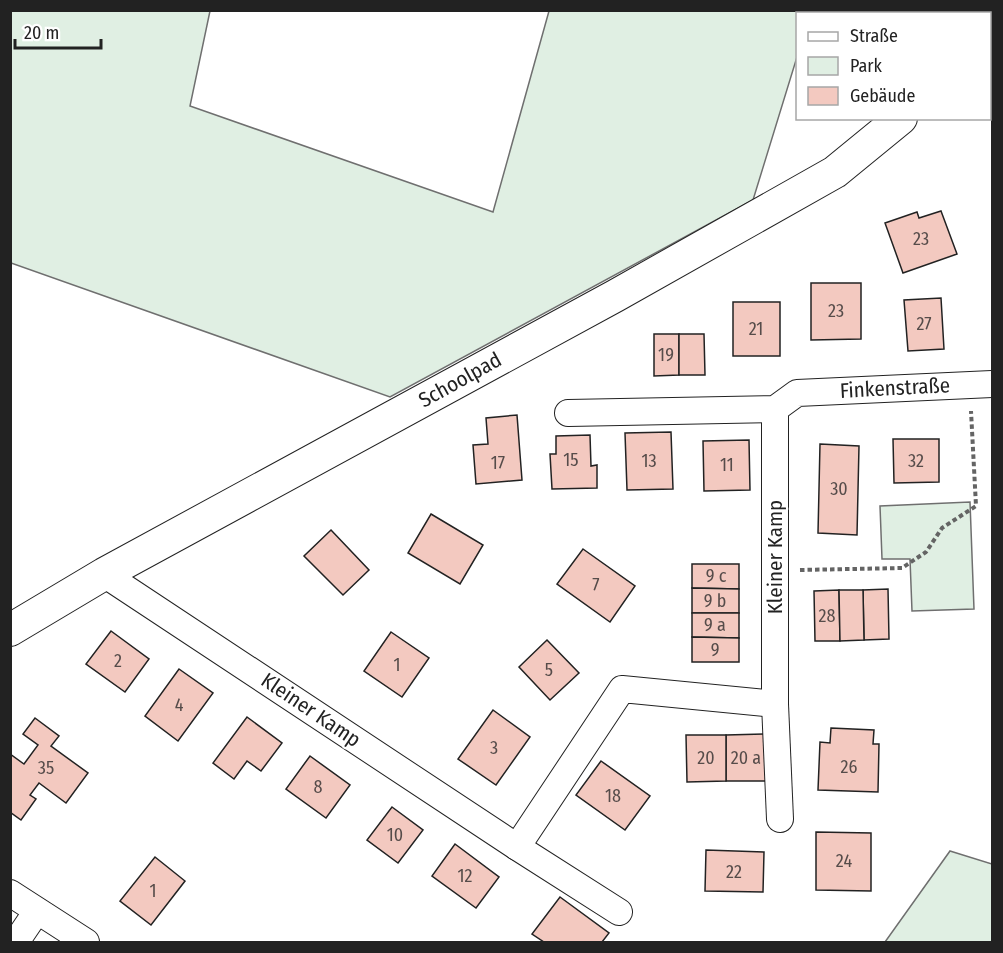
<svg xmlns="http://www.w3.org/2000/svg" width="1003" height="953" font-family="'Fira Sans Condensed',sans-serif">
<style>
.green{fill:#e0efe3;stroke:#6f6f6f;stroke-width:1.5}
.building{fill:#f3c9c0;stroke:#222;stroke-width:1.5}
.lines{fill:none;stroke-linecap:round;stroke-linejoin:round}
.minor-casing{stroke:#222;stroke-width:28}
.tertiary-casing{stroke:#222;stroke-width:34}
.path{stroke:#646464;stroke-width:4;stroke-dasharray:4.5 3;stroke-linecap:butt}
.minor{stroke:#fff;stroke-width:26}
.tertiary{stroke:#fff;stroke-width:32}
.labels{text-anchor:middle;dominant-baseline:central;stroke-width:4.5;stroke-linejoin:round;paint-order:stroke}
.number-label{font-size:18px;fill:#564c4a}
.street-label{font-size:21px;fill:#222;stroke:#fff}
</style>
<rect width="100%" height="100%" fill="#fff"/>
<g class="green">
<polygon points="11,11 210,11 190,106 493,212 549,11 812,11 811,13 798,14 797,57 753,200 390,397 11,263"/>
<polygon points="970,502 974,609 912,611 910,559 882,559 880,506"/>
<polygon points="950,851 992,864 992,942 885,942"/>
</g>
<g class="building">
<polygon points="941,211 957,254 903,273 885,223 917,212 919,218"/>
<polygon points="811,283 861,283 861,339 811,340"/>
<polygon points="941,298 944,349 908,351 904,300"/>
<rect x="733" y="302" width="47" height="54"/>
<polygon points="654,334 679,334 679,375 654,376"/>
<polygon points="679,334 704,334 705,375 679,375"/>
<polygon points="517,415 522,480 476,484 473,445 488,444 486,418"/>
<polygon points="671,432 673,489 627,490 625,433"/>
<polygon points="590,435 591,466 597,465 597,488 552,489 550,454 556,454 556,436"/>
<polygon points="893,439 939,439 939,482 894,483"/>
<polygon points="749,440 750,490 704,491 703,441"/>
<polygon points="820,444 859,446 857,535 818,533"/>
<polygon points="431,514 483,545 460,584 408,553"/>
<polygon points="331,530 369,570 343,595 304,556"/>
<polygon points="583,549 635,586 610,622 557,584"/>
<polygon points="692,564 739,564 739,589 692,588"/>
<polygon points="692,588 739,589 739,613 692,613"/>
<polygon points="888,589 889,639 864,640 863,590"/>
<polygon points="839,590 840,641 815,641 814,591"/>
<polygon points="839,590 863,590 864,640 840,641"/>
<polygon points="692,613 739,613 739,638 692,637"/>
<polygon points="111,631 149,659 125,692 86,664"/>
<polygon points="391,632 429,658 402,697 364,671"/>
<polygon points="692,637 739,638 739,662 692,662"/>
<polygon points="547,640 579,673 550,700 519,667"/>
<polygon points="179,669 213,693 178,741 145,716"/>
<polygon points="493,710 530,737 496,785 458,759"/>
<polygon points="247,717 282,743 261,771 247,761 234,779 213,763"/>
<polygon points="35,718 59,736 51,746 88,773 66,803 39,783 30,795 36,799 21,820 10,812 10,754 24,764 38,745 23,734"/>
<polygon points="831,728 874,730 873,744 879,744 878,792 818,790 820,742 830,743"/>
<polygon points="765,734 766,781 726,781 726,735"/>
<polygon points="686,735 726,735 726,781 687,782"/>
<polygon points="310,756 350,785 326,818 286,789"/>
<polygon points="601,761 650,796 625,830 576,795"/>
<polygon points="392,807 423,830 398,863 367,840"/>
<polygon points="816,832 871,833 871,891 816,890"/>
<polygon points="455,844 499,877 476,908 432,876"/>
<polygon points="706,850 764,852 763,892 705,891"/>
<polygon points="155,857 185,881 151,925 120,901"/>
<polygon points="560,897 609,933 602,942 544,942 532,934"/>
</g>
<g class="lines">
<defs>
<g id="minor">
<polyline points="568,413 775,409 797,393 992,384"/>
<polyline points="104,574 517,847 619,912"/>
<polyline points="775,704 780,819"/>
<polyline points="517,847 622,689 775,704 775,409"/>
<polyline points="10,893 86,942"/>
<polyline points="16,942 37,911"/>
</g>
<g id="tertiary">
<polyline points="990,46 992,44"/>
<polyline points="10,630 104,574 615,296 835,172 901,118"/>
</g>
</defs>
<use href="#minor" class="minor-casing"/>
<use href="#tertiary" class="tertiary-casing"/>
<polyline class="path" points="800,570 902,568 926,552 942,528 976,506 971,411"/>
<use href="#minor" class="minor"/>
<use href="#tertiary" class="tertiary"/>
</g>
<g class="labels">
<g class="number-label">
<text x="921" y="239">23</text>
<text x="836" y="311">23</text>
<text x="924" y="324">27</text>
<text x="756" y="329">21</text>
<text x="666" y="355">19</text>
<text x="571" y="460">15</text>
<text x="649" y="461">13</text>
<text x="916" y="461">32</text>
<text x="498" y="463">17</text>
<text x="727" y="465">11</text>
<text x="839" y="489">30</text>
<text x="716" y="576">9 c</text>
<text x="596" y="585">7</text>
<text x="715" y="601">9 b</text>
<text x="827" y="616">28</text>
<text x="715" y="625">9 a</text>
<text x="715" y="650">9</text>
<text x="118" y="661">2</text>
<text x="397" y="665">1</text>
<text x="549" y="670">5</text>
<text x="179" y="705">4</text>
<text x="494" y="748">3</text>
<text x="706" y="758">20</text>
<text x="746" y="758">20 a</text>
<text x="849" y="767">26</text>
<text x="46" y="768">35</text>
<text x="318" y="787">8</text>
<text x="613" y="796">18</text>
<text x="395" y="835">10</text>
<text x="844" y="861">24</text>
<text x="734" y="872">22</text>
<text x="465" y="876">12</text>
<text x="153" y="891">1</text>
</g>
<g class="street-label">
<text transform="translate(460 380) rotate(-29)">Schoolpad</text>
<text transform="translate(895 388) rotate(-3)">Finkenstraße</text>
<text transform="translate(775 557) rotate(-90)">Kleiner Kamp</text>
<text transform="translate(311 710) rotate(34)">Kleiner Kamp</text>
</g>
</g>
<rect width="1003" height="953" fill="none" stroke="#222222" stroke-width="24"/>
<rect x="796" y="12" width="195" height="108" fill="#ffffff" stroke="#a7a7a7" stroke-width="1.5"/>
<rect x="808" y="32" width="30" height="9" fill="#ffffff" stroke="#a7a7a7" stroke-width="1.5"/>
<text x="850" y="42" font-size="18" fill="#222222">Straße</text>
<rect x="808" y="57" width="30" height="18" fill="#e0efe3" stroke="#a7a7a7" stroke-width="1.5"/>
<text x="850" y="72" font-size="18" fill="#222222">Park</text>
<rect x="808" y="87" width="30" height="18" fill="#f3c9c0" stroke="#a7a7a7" stroke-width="1.5"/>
<text x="850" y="102" font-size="18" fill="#222222">Gebäude</text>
<path d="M15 39v9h86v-9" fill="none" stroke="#222222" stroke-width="3"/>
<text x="24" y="39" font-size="18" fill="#222222" stroke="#ffffff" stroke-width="4.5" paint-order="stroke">20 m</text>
</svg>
